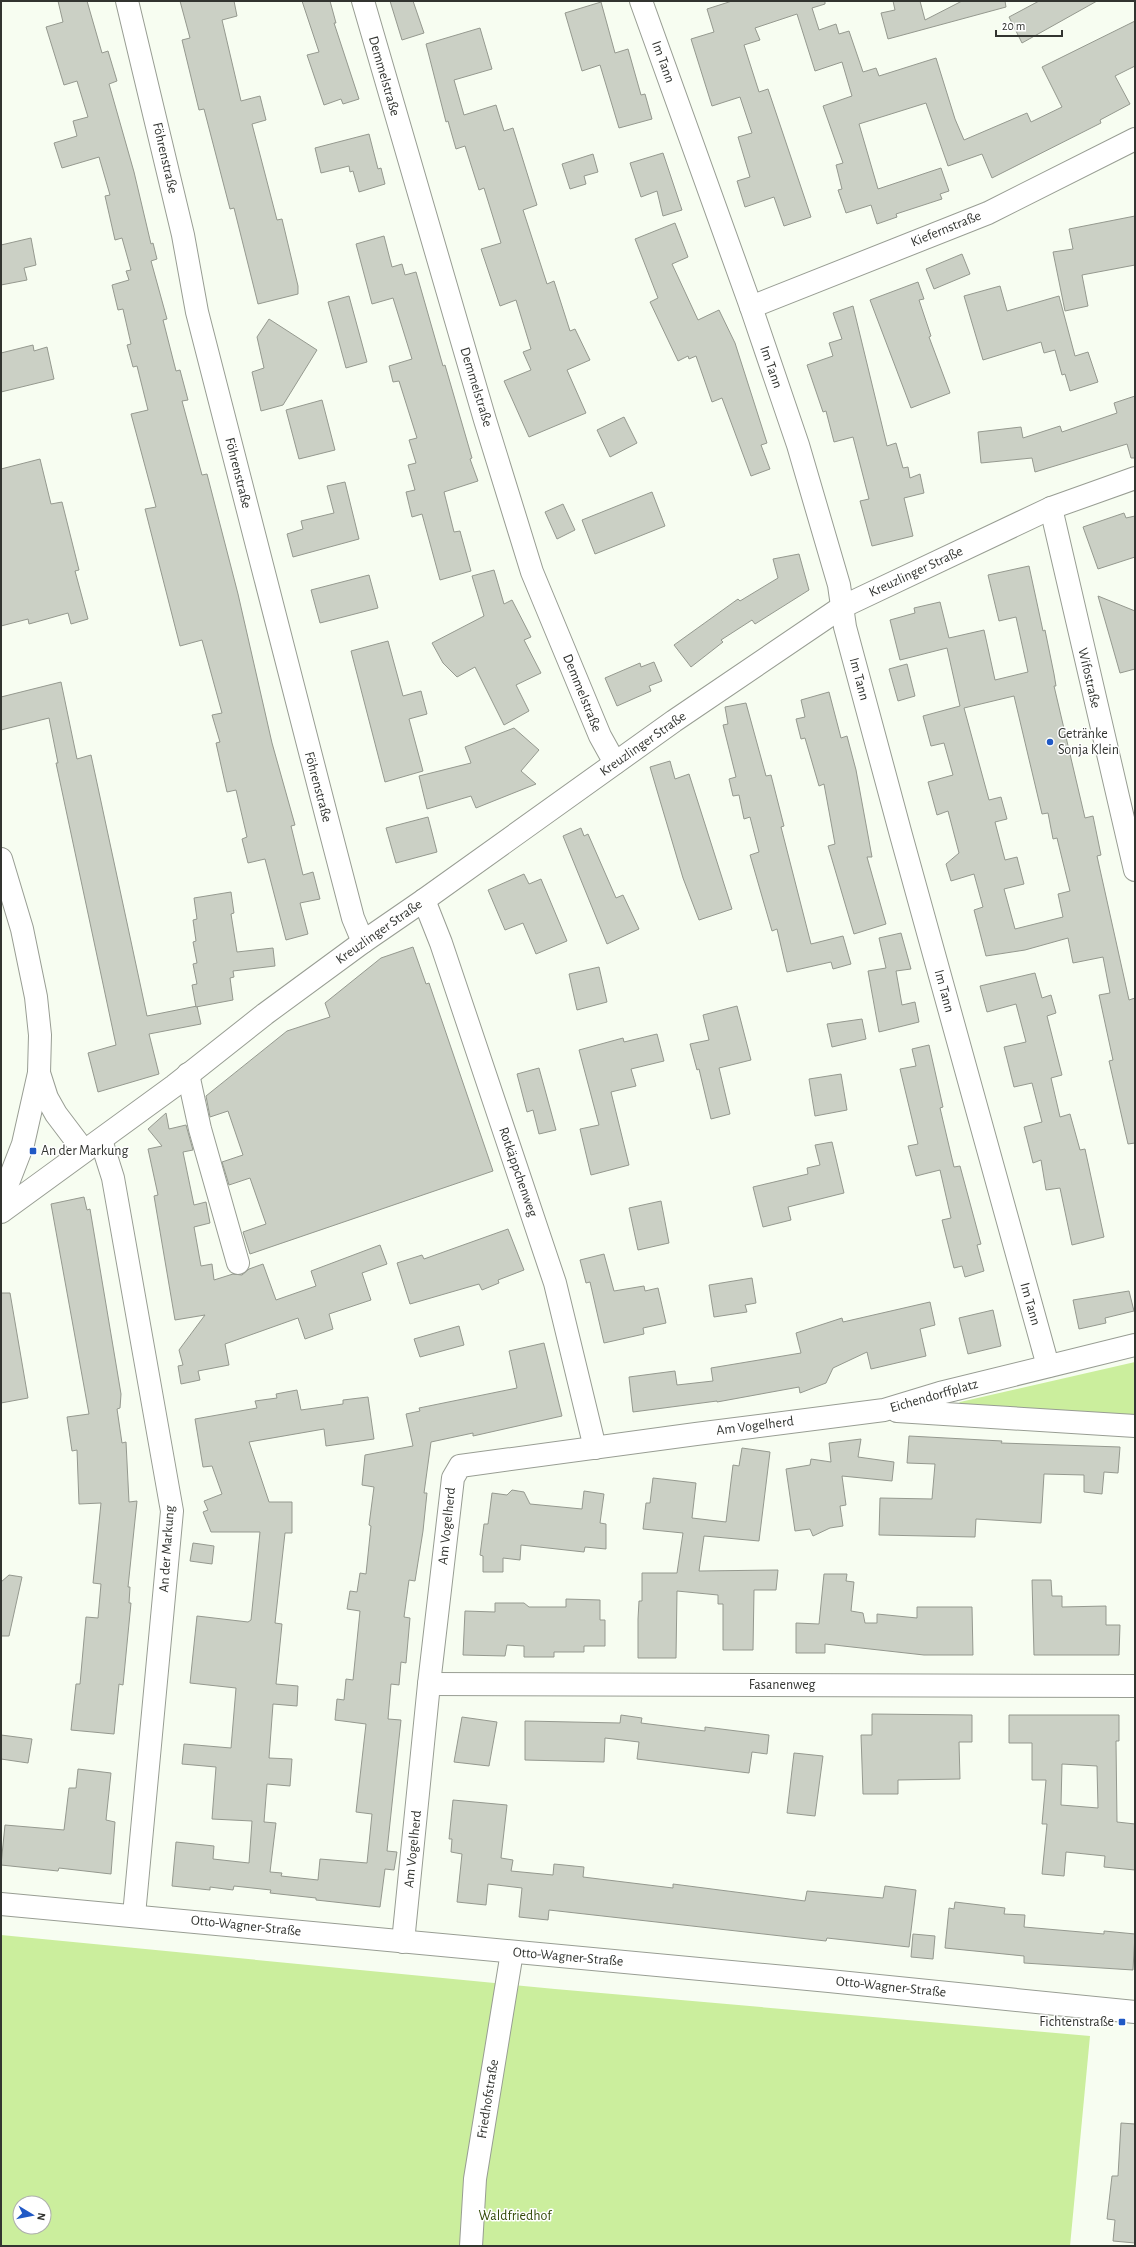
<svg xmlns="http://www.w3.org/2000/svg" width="1136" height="2247" font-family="'Alegreya Sans',sans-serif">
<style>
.green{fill:#cbee9d;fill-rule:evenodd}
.building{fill:#cbd0c5;stroke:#95998f;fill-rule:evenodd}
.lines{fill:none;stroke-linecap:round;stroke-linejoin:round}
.minor-casing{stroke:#989d93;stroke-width:24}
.minor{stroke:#fff;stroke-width:22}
.poi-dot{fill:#2059c5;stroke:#fff;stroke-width:1.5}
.labels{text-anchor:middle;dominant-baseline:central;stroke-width:3;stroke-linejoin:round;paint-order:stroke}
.street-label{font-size:14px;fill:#323430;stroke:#fff}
.poi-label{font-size:14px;fill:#323430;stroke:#fff;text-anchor:start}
.park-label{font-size:14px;fill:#344b08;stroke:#fff}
</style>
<rect width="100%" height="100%" fill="#f7fdf1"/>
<g class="green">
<polygon points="1135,1362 1135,1416 957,1405 960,1402"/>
<path d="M 1,1935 L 555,1989 L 1090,2036 L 1070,2246 L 1,2246 ZM 20,2203 L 44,2203 L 44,2227 L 20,2227 Z"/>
</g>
<g class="building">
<polygon points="58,1 87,1 102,53 108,51 117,81 109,84 134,172 151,244 153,243 157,259 151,261 167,319 163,320 176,371 180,370 188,400 182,401 202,475 207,474 238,594 272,743 295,825 291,826 303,875 313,872 320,899 300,903 308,934 286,940 265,859 248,863 242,839 247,837 236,790 227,792 216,743 220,742 212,715 222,713 202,640 180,646 145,509 156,507 131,414 148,410 137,366 133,367 127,345 131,344 123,309 118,310 112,285 129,280 126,271 131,270 122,238 115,240 105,196 110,195 99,157 62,168 54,143 77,136 73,121 88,117 77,81 64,85 46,27 63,22"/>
<polygon points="180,1 234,1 237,16 222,20 241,101 260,96 266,120 252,124 277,220 282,219 298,286 298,294 258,304 234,208 230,209 204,109 199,110 182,40 190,38"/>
<polygon points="302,1 330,1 336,23 334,23 359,99 343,104 341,99 324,105 307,55 319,52"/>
<polygon points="390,1 413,1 424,33 402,40"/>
<polygon points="732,1 825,1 825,4 812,8 819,30 836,24 839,34 849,31 863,72 876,68 879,76 936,58 955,119 964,140 1027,113 1031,122 1062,107 1042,67 1135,21 1135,66 1115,76 1130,104 1100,120 1101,123 992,178 982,154 948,166 926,103 859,124 878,189 941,168 949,191 940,194 942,199 896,214 897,217 877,224 871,205 846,213 838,190 842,189 836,165 843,163 823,106 852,96 842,62 815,71 797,14 755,28 760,40 744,45 759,92 768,89 811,217 784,226 774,197 745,207 737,181 750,177 738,137 752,133 740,97 712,106 691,39 714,32 707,9"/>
<polygon points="893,1 920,1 925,20 962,1 1005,1 1006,7 888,39 881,13 895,10"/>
<polygon points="1039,1 1097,1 1022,43 1009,17"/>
<polygon points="601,2 615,53 628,49 641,95 645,94 652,119 619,128 600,65 582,71 565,13"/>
<polygon points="480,28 492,69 454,80 464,115 496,105 504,131 513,128 537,205 523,210 547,284 554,281 570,331 575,329 590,360 567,370 586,413 529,437 504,381 531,370 523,352 531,349 516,300 500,306 481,249 501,243 484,188 479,190 465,146 456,149 448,121 446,122 426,44"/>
<polygon points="369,134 378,169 381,168 385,184 359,192 353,171 350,172 349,166 321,173 315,148"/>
<polygon points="663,153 682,210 663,216 657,191 641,197 630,163"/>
<polygon points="593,154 598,172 584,176 586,184 570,189 562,164"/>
<polygon points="1135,216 1135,265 1082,275 1088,306 1065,311 1053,252 1073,249 1069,229"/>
<polygon points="675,223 688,257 672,264 698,320 719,310 735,343 767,443 761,445 770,469 751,476 722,398 712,402 696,356 689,359 688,356 678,361 650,302 658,298 635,239"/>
<polygon points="384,236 392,267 402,264 405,275 416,272 443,366 445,365 472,458 470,459 478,481 444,492 454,532 460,531 471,571 440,580 422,514 412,517 406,492 415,490 408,465 416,463 409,440 417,438 399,381 393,382 389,366 412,359 393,298 372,304 356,244"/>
<polygon points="31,238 36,265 24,268 27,280 1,285 1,245"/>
<polygon points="962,254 970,274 934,289 926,269"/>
<polygon points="918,282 924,299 919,300 931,336 929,337 950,393 911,408 870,300"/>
<polygon points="1000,286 1007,311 1059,296 1075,356 1088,352 1098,382 1070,391 1065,374 1062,375 1055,350 1044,353 1041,342 983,360 964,296"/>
<polygon points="349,296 367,362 346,368 328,302"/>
<polygon points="853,306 887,446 896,443 903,468 908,467 910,478 920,474 924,493 904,498 913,536 872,546 860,501 869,499 853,437 834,442 826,411 823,412 807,365 833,356 829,343 842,339 833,313"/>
<polygon points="269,319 317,350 283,405 261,411 252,372 264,368 257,337"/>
<polygon points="33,345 34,351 47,347 54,379 1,392 1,353"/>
<polygon points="1135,396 1135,458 1131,458 1127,444 1035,472 1032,458 981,463 978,432 1021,427 1023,438 1060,426 1062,432 1117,413 1114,403"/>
<polygon points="322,400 335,450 299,459 286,410"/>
<polygon points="624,417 637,443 610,457 597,430"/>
<polygon points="40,459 51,504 62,502 79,570 75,571 88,619 71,624 68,613 29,624 28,619 1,626 1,469"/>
<polygon points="345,482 359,539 293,557 287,534 303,529 301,521 334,513 327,486"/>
<polygon points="652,492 665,526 595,554 582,520"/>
<polygon points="563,504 575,530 557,539 545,512"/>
<polygon points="1124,513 1126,518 1135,516 1135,557 1098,569 1083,527"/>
<polygon points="799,554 809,590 755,624 752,620 721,640 723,642 691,667 674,645 738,599 740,601 778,578 773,559"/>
<path d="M 1029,566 L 1043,631 L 1045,630 L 1054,674 L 1056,686 L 1054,686 L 1085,818 L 1093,816 L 1101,855 L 1097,856 L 1129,1000 L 1135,998 L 1135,1143 L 1128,1144 L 1109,1061 L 1113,1060 L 1099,995 L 1110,993 L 1103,957 L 1073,963 L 1068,938 L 1025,950 L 986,956 L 974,910 L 983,907 L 974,874 L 951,881 L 946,864 L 959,853 L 948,811 L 937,815 L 928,782 L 953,775 L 944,743 L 931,746 L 923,716 L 960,706 L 947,648 L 900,660 L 890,620 L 915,613 L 914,608 L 940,602 L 949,638 L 984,630 L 995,680 L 1028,672 L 1016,617 L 999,621 L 988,575 ZM 1014,696 L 1042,814 L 1048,813 L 1053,839 L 1057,838 L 1070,891 L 1058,894 L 1063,917 L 1015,929 L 1004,889 L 1024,884 L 1017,857 L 1005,860 L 995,822 L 1007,819 L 1001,797 L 989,800 L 964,708 Z"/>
<polygon points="494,570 504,604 512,600 531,637 524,640 541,673 516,685 529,711 504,725 475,667 457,677 443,663 432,643 484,616 472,576"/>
<polygon points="369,575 378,608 320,623 311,590"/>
<polygon points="1098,596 1135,611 1135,669 1120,673"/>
<polygon points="388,641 403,696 421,691 427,714 409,719 423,771 385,782 351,651"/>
<polygon points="654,662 662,681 649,686 651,691 617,706 605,678 640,663 641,667"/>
<polygon points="907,664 915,696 898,701 889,669"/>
<polygon points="61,682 77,759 91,755 147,1016 197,1006 201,1024 149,1034 159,1074 98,1092 88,1053 116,1045 56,763 58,763 49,718 1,730 1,697"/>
<polygon points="829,692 841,738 847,736 856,770 872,857 867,857 886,924 854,934 828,846 835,844 824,784 819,786 805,738 801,739 796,719 805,717 801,700"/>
<polygon points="746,703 766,776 771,775 784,826 781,827 811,944 843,936 851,964 833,969 831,962 787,972 777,929 772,931 750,855 759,852 750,817 744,819 739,795 733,796 729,779 736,777 723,725 728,724 725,707"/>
<polygon points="514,728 539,750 521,771 536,784 476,808 471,796 427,809 419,776 471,763 465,747"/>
<polygon points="670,761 675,779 689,774 732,909 699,920 683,878 650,767"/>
<polygon points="428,817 437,852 396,863 386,828"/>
<polygon points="581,828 584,836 588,834 616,898 623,895 639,929 607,944 563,836"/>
<polygon points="524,874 529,884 541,879 567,941 536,954 523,923 505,930 488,890"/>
<polygon points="231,892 234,913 231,914 237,952 273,948 275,966 233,971 234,977 230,978 233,1000 196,1007 192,985 197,984 193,964 197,963 193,942 196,941 193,920 197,919 194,898"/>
<polygon points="901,933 911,969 896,971 902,1005 915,1002 919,1022 879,1032 868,971 886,968 879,938"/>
<polygon points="413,947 426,984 429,983 493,1171 250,1254 243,1232 266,1224 250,1178 229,1185 222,1162 243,1155 228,1111 210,1117 206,1096 287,1031 330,1017 325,1003 381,958"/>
<polygon points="599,967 607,1002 577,1010 569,974"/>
<polygon points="1035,973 1042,998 1051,995 1056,1013 1047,1016 1062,1075 1051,1078 1060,1117 1070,1114 1080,1150 1085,1149 1104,1237 1072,1245 1060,1188 1046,1190 1041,1160 1033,1163 1024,1127 1042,1122 1032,1083 1014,1087 1004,1047 1026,1042 1016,1004 987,1012 980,986"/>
<polygon points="737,1006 751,1060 719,1068 730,1114 711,1119 699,1069 697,1070 690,1044 709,1040 703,1015"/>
<polygon points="862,1019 866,1039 832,1047 827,1024"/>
<polygon points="657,1034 664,1061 631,1069 636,1086 611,1092 629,1165 591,1175 580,1129 599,1125 579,1050 623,1038 624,1042"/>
<polygon points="929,1045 943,1107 940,1108 954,1167 960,1166 981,1244 977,1245 984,1271 965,1277 962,1266 954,1268 942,1220 951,1218 940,1170 916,1176 908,1146 918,1144 900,1069 916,1066 912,1049"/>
<polygon points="539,1068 556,1130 539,1134 533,1110 527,1112 517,1074"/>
<polygon points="841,1074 847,1110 815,1116 809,1079"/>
<polygon points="166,1113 169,1129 186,1125 193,1150 183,1152 194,1205 206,1202 210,1223 194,1227 201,1266 212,1264 214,1280 233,1274 242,1275 249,1269 263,1264 276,1300 316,1286 311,1271 380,1245 387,1264 362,1273 371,1300 329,1314 333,1329 305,1339 298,1318 225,1344 229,1365 198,1371 200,1380 181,1384 178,1366 183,1365 179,1350 205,1315 175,1320 154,1196 158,1195 148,1149 162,1146 148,1129"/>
<polygon points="832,1142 844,1193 788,1207 791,1220 763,1227 753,1187 808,1174 807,1168 820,1165 815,1145"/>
<polygon points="84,1197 87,1210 90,1209 121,1394 120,1408 117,1409 122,1443 126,1442 129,1502 137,1501 128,1587 130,1587 129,1603 131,1603 123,1685 119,1684 114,1734 71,1730 76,1684 80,1684 86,1617 98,1618 101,1584 93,1583 101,1503 79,1504 77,1450 72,1451 67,1417 89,1414 51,1204"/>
<polygon points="661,1201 669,1243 638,1250 629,1208"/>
<polygon points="508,1229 524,1270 498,1280 499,1283 482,1290 479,1284 410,1304 397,1263 422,1255 424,1259"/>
<polygon points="604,1254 614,1291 644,1286 645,1291 658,1288 666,1323 643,1328 644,1334 604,1343 590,1282 586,1283 580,1260"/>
<polygon points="752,1278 756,1303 745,1305 747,1312 714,1317 709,1285"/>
<polygon points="1129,1291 1134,1311 1105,1318 1106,1323 1079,1329 1073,1300"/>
<polygon points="1,1293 10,1293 28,1398 1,1403"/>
<polygon points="930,1302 935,1325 920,1329 926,1356 871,1369 867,1352 833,1368 826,1383 800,1393 799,1387 717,1402 717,1401 633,1412 629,1377 675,1371 677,1385 713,1381 711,1368 801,1353 796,1333 842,1318 843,1322"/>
<polygon points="993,1310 1001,1346 968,1354 959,1318"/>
<polygon points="459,1326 464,1345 420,1357 414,1339"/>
<polygon points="544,1343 562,1416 473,1436 473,1433 431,1442 424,1493 427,1493 423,1531 415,1581 409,1580 404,1617 410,1618 406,1663 401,1662 399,1685 391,1684 388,1719 401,1720 387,1851 397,1852 394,1870 385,1869 380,1907 316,1900 316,1898 270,1893 271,1890 234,1886 233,1890 210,1887 210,1890 172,1886 176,1842 214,1846 213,1859 249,1863 252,1821 212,1819 216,1767 182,1764 184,1744 231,1748 236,1688 190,1683 197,1616 248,1622 251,1620 260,1532 211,1532 203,1512 208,1510 204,1501 222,1494 212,1466 203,1467 195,1419 257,1408 255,1401 277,1398 276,1394 297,1390 301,1410 343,1404 343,1400 368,1397 374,1439 326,1446 324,1429 249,1442 269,1502 292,1502 292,1533 285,1533 275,1623 282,1624 276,1684 298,1686 297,1706 273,1704 269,1758 292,1759 290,1786 267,1784 264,1822 276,1823 270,1872 282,1873 281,1876 318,1880 320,1859 367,1863 372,1814 356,1812 366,1724 335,1720 337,1699 344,1700 346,1679 353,1680 360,1611 347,1609 350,1591 357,1592 360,1573 366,1574 371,1526 369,1525 374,1487 362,1485 365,1455 413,1446 406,1414 420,1411 419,1408 517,1388 509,1351"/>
<polygon points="909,1436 1002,1441 1001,1443 1120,1447 1118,1473 1104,1472 1102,1494 1084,1492 1084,1475 1044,1474 1041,1523 976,1519 975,1537 879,1535 880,1498 932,1499 935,1464 907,1463"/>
<polygon points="861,1439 858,1457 894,1462 892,1481 842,1476 846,1505 840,1506 843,1526 830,1528 813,1536 810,1529 795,1531 786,1469 810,1465 811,1459 831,1462 829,1443"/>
<polygon points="742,1448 770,1452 759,1541 704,1536 699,1571 778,1570 776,1590 754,1590 753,1650 723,1650 723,1604 718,1604 718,1595 677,1591 676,1658 638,1658 638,1619 639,1601 642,1601 642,1573 677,1573 683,1533 643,1529 646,1503 650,1503 653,1478 696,1483 692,1518 726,1522 733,1465 739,1466"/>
<polygon points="512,1490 524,1492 530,1504 582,1509 584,1491 604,1494 600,1523 606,1524 606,1549 585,1547 584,1552 521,1545 520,1560 503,1558 503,1572 483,1572 483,1556 480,1555 484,1524 488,1524 492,1493 507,1495"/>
<polygon points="193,1543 214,1546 212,1564 190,1561"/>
<polygon points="824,1574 847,1574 846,1581 854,1582 851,1611 863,1613 865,1623 877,1623 877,1614 917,1618 917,1607 972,1607 973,1655 924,1655 825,1644 825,1653 796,1653 796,1623 819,1624"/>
<polygon points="9,1575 22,1577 9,1636 1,1636 1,1582"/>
<polygon points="1032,1580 1051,1580 1052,1596 1062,1596 1062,1607 1106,1606 1106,1625 1120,1625 1119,1655 1034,1655"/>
<polygon points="566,1599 600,1600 600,1620 605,1620 605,1646 584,1646 584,1652 554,1652 554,1657 524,1657 524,1646 507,1645 505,1656 463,1655 465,1611 495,1612 495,1603 524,1603 529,1607 566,1607"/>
<polygon points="872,1714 972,1715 972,1742 959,1742 960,1779 898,1780 898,1794 863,1794 861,1735 872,1735"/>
<polygon points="621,1715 642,1718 641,1723 705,1731 705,1727 769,1735 767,1754 752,1752 749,1773 637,1759 639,1742 605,1738 604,1762 525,1760 525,1721 620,1723"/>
<path d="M 1009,1715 L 1119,1715 L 1119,1741 L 1116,1741 L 1117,1822 L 1135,1824 L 1135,1870 L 1104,1867 L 1105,1856 L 1066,1852 L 1064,1876 L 1042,1874 L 1047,1824 L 1042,1824 L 1046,1780 L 1032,1780 L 1032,1743 L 1009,1743 ZM 1062,1764 L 1097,1766 L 1098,1808 L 1061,1805 Z"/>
<polygon points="462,1717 497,1722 489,1766 454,1762"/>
<polygon points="1,1735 32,1739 28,1763 1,1759"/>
<polygon points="794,1753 823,1756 815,1816 787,1813"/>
<polygon points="78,1769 111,1773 106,1820 115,1822 111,1874 59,1868 58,1871 1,1865 5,1825 64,1830 69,1788 76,1788"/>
<polygon points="453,1800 507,1805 501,1858 513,1860 511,1871 553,1875 554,1864 584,1867 583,1877 673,1888 673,1884 805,1901 807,1891 883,1898 885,1886 916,1890 909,1947 827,1938 826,1941 549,1910 548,1920 519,1917 522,1888 488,1884 486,1905 457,1902 462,1854 451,1852 452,1839 449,1839"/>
<polygon points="955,1902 1005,1908 1004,1914 1025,1915 1024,1927 1104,1934 1104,1931 1135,1934 1133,1970 1024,1963 1024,1956 945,1948 949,1908 954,1909"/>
<polygon points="913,1934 935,1936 933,1959 911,1957"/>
<polygon points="1121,2123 1135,2124 1135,2243 1113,2241 1115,2220 1107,2219 1112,2176 1118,2176"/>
</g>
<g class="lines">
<defs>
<g id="minor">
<polyline points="127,1 183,235 197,312 328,822 353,918 363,942"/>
<polyline points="363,1 485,420 532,572 600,736 615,763"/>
<polyline points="641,1 751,307 798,445 839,585 845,627 901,835 1048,1366"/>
<polyline points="751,307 988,213 1135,139"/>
<polyline points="1051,508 1135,870"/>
<polyline points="1,859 22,929 36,997 40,1035 39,1073 47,1098 56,1114 84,1151"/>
<polyline points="424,900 441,943 555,1283 595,1448"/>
<polyline points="188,1074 200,1129 238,1263"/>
<polyline points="101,1140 113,1178 172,1511 134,1915"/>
<polyline points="1,1201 23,1144 39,1073"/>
<polyline points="1,1212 174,1086 265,1014 363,942 424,900 674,721 842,607 1051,508 1135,478"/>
<polyline points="897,1411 1135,1426"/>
<polyline points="429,1684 1135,1686"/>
<polyline points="1,1904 829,1981 1135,2012"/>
<polyline points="403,1942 429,1684 453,1478 460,1466 696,1434 884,1410 940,1393 1135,1345"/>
<polyline points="471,2246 475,2179 512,1952"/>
</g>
</defs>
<use href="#minor" class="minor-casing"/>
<use href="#minor" class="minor"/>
</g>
<g class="poi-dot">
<circle cx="1050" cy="742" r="4"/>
<rect x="29" y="1147" width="8" height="8" rx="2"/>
<rect x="1118" y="2018" width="8" height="8" rx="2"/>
</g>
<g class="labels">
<g class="street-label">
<text transform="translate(663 62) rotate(70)">Im Tann</text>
<text transform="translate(384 76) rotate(74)">Demmelstraße</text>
<text transform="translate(165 158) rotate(77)">Föhrenstraße</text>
<text transform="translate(946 229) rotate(-22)">Kiefernstraße</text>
<text transform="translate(771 367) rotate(71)">Im Tann</text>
<text transform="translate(476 387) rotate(73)">Demmelstraße</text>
<text transform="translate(238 473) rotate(76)">Föhrenstraße</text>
<text transform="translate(916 572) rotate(-25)">Kreuzlinger Straße</text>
<text transform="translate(1089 678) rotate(77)">Wifostraße</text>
<text transform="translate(859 679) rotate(75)">Im Tann</text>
<text transform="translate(582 693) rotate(68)">Demmelstraße</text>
<text transform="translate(643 744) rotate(-35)">Kreuzlinger Straße</text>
<text transform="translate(318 787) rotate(75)">Föhrenstraße</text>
<text transform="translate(379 932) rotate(-35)">Kreuzlinger Straße</text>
<text transform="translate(944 991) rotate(75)">Im Tann</text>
<text transform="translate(518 1172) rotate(71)">Rotkäppchenweg</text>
<text transform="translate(1030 1304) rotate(74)">Im Tann</text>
<text transform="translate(934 1396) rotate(-16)">Eichendorffplatz</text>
<text transform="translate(755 1426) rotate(-7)">Am Vogelherd</text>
<text transform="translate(447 1526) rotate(-84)">Am Vogelherd</text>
<text transform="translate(167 1549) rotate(-86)">An der Markung</text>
<text x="782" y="1685">Fasanenweg</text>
<text transform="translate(413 1849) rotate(-84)">Am Vogelherd</text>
<text transform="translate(246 1926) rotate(6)">Otto-Wagner-Straße</text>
<text transform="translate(568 1957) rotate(5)">Otto-Wagner-Straße</text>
<text transform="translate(891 1987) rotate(6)">Otto-Wagner-Straße</text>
<text transform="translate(488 2099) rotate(-81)">Friedhofstraße</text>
</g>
<g class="poi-label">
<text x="1058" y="734">Getränke<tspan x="1058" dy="16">Sonja Klein</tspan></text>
<text x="41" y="1151">An der Markung</text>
<text x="1114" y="2022" text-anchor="end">Fichtenstraße</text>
</g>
<g class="park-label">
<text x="515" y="2216">Waldfriedhof</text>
</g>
</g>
<rect width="1136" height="2247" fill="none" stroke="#323430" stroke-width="4"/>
<g transform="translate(32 2215) rotate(100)"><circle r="19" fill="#ffffff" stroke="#adaeac"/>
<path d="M0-3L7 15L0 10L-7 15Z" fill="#2059c5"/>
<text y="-6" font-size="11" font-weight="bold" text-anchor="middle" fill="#323430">N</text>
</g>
<path d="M996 30v6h66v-6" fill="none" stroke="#323430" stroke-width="2"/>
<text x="1002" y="30" font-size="12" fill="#323430" stroke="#ffffff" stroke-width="3" paint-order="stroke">20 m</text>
</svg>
